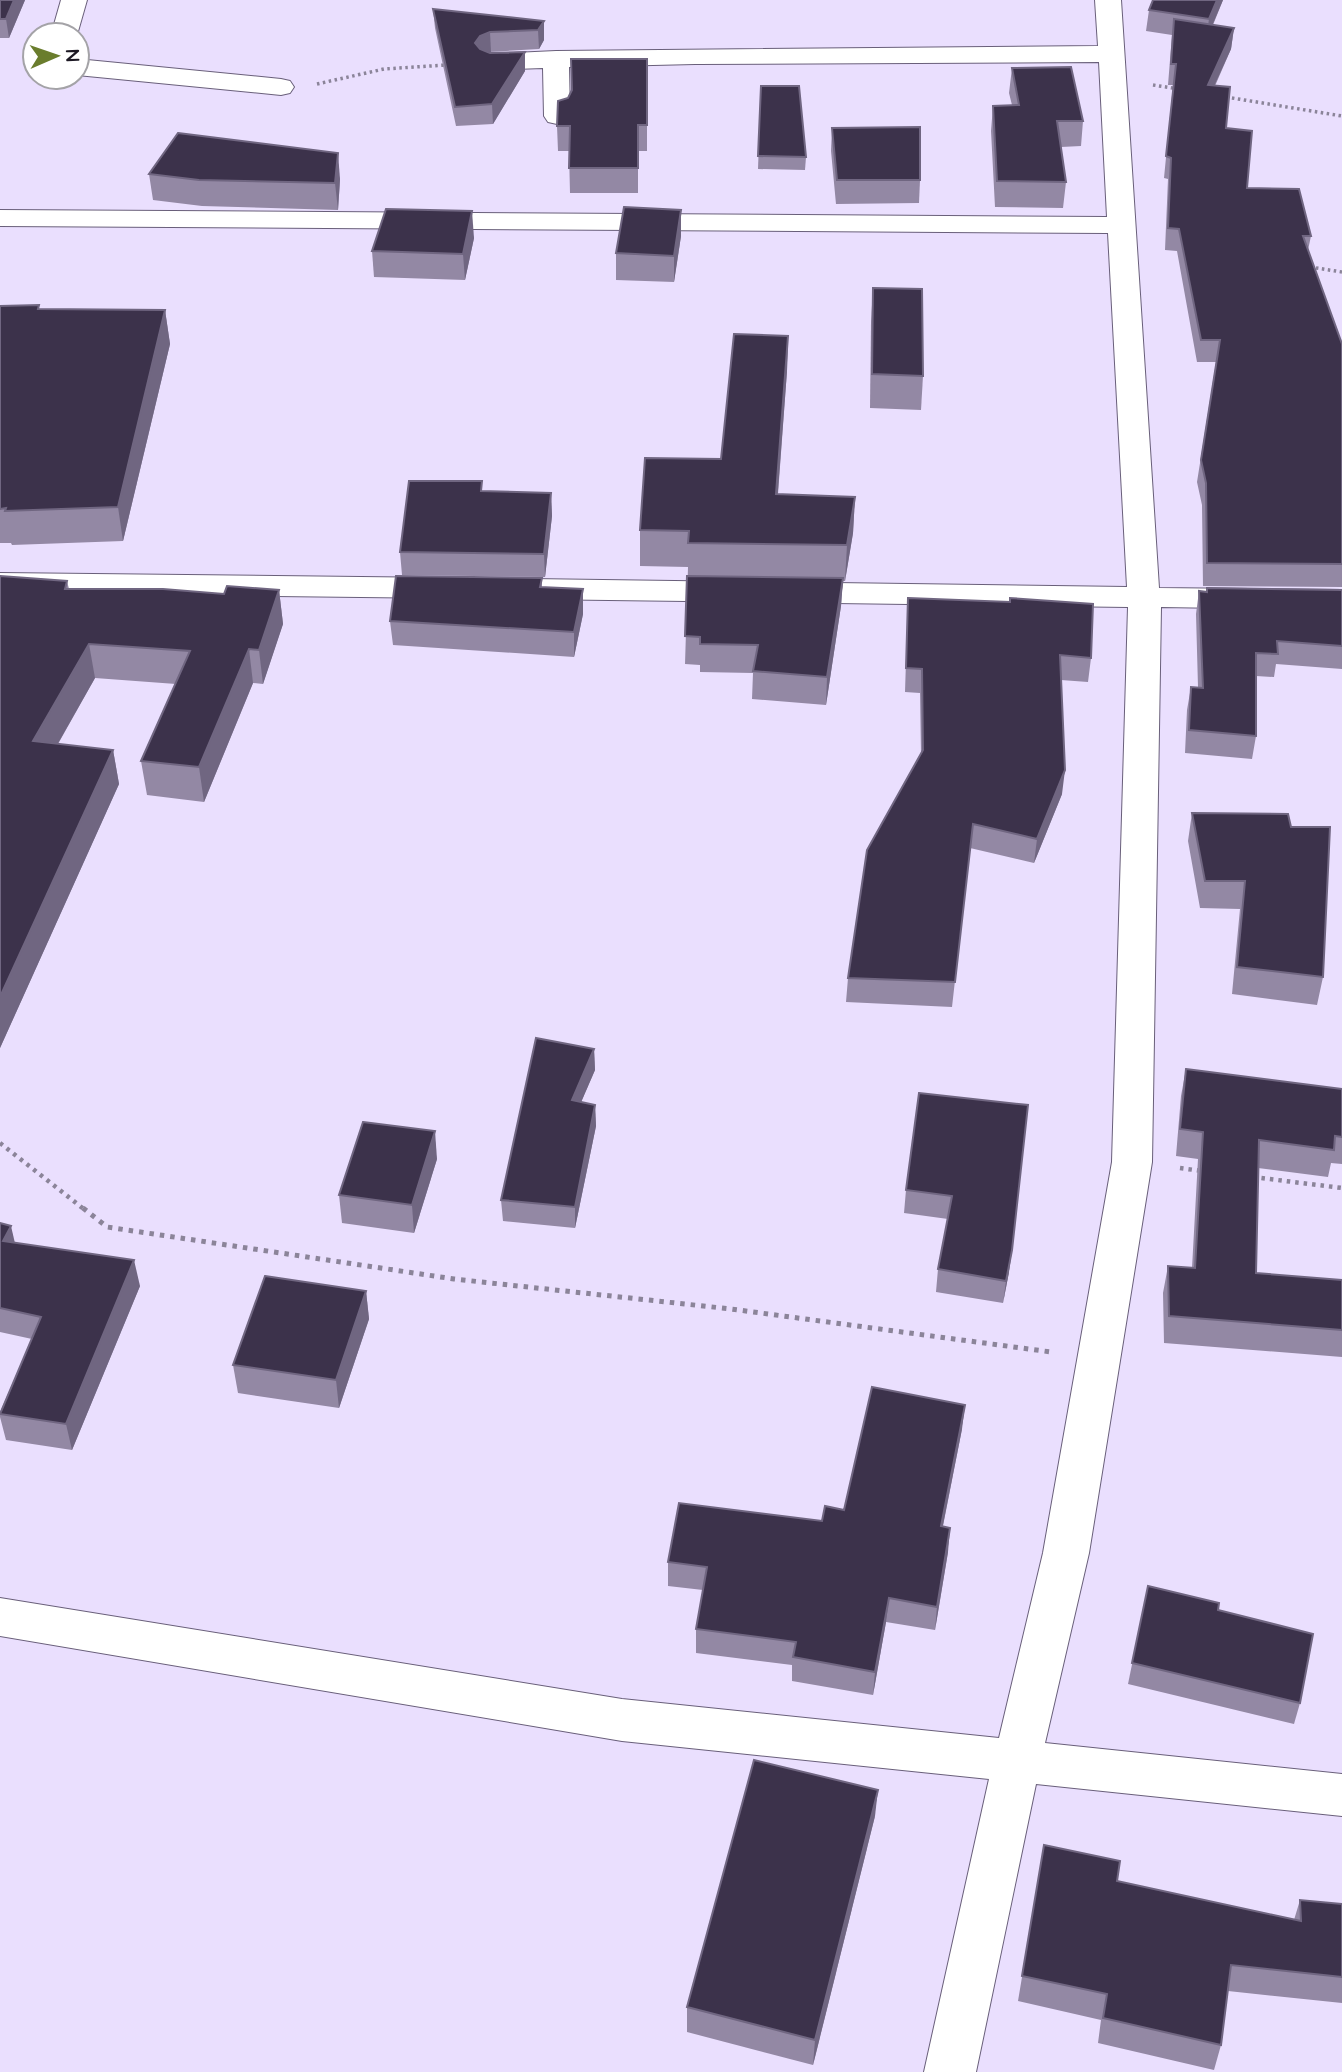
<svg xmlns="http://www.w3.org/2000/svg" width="1342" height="2072" font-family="Quicksand,sans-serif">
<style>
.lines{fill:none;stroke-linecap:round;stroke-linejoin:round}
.street-casing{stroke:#695f7a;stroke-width:2}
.path-far2{stroke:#8b8499;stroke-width:3.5;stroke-dasharray:2.5 3.5;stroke-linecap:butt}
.path-far1{stroke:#8b8499;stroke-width:4.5;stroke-dasharray:3.5 5;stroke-linecap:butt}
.path{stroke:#8b8499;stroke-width:5;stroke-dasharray:4.5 6;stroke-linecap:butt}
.street{fill:#fff;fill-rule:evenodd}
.wall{fill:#9388a4}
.shaded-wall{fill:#706681}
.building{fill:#3c324b;stroke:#706681;stroke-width:2}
</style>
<rect width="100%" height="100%" fill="#eadffe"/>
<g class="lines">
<defs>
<g id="street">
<polygon points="61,0 87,0 77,35 51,35"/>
<polygon points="1095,0 1121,0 1159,588 1342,590 1342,610 1161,607 1152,1162 1089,1553 1045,1743 1342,1774 1342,1816 1036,1784 976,2072 924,2072 989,1779 622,1741 0,1636 0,1598 622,1699 999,1738 1043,1553 1112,1162 1128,607 531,599 519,596 515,589 519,582 531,579 1127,587 1108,233 0,226 0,210 1107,217 1099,62 695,64 569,67 570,116 566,122 557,124 548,122 544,116 543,68 492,70 483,67 479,62 483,57 492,54 556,51 1098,46"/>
<polygon points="77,59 281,79 290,81 294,87 290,93 281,95 77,75"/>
<polygon points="0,573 446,578 458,581 462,588 458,595 446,598 0,593"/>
</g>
</defs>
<use href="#street" class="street-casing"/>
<g class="path-far2">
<polyline points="317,84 384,69 446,65"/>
<polyline points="1153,85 1179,89"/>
<polyline points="1226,97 1342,116"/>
<polyline points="1310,267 1342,272"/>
</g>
<g class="path-far1">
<polyline points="0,1143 85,1210"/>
<polyline points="1180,1168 1202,1171"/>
<polyline points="1253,1177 1342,1188"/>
</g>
<polyline class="path" points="83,1208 107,1227 454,1279 731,1309 1051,1352"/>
<use href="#street" class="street"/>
</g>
<g class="wall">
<polygon points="0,0 25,0 9,38 0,38"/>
<polygon points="1153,0 1223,0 1213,25 1234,28 1231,49 1215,86 1226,128 1247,188 1311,236 1308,250 1342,344 1342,587 1203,586 1202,505 1197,482 1216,362 1197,362 1177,251 1165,250 1168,179 1164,178 1173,85 1168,85 1172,35 1146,31 1149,10"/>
<polygon points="433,9 544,21 544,40 539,49 489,52 525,71 493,124 456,126 435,28"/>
<polygon points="647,59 647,151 638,151 638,193 570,193 569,151 558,151 557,126 568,98"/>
<polygon points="1012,68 1083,121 1081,146 1061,147 1066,182 1063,208 995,207 991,131 993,106 1012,105 1009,93"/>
<polygon points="761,86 806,157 805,170 758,169"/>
<polygon points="832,128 920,180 919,203 836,204 831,151"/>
<polygon points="149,174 340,179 338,210 202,206 153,200"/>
<polygon points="681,236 674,282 616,280 616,253"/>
<polygon points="474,238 465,280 374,277 372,251"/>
<polygon points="873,288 923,376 921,410 870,408 871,322"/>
<polygon points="0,306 40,309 165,310 170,344 123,541 12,545 11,543 0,543"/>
<polygon points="788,336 787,371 778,494 855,497 853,533 845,581 843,581 841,606 826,705 752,699 753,673 700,672 700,665 685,664 688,567 640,566 640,530 721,459"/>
<polygon points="482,481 482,491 551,493 552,516 545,577 402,575 400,552"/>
<polygon points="0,576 67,581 69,589 224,594 279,590 283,624 263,684 253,683 204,802 147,795 141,761 176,684 95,678 58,744 113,750 119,784 0,1048"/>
<polygon points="542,578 542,587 583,589 583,614 574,657 393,645 390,621"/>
<polygon points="1207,588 1342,590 1342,669 1276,664 1274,677 1256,676 1256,736 1252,759 1185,753 1187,710 1191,687 1198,687 1196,614 1199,591 1207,592"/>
<polygon points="908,598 1091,658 1088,682 1061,680 1062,794 1034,863 970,848 952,1007 846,1002 848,978 921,754 920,693 905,692"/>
<polygon points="1192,813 1323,977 1317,1005 1232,994 1240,909 1200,908 1188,841"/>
<polygon points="594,1049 595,1070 581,1102 595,1105 596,1126 575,1228 503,1221 501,1200"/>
<polygon points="1186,1069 1342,1089 1342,1164 1331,1163 1328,1177 1258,1168 1256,1273 1342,1280 1342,1357 1164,1343 1163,1293 1168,1266 1192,1268 1198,1159 1176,1156 1181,1096"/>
<polygon points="919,1093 1009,1272 1003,1303 936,1292 938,1269 948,1219 904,1213 906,1190"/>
<polygon points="437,1159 414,1233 342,1223 339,1195"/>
<polygon points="0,1223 15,1243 140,1286 72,1450 6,1440 0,1417 0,1412 32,1339 0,1332"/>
<polygon points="366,1291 369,1319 339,1408 238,1393 233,1365"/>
<polygon points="962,1429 943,1526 948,1552 935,1630 886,1622 873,1695 792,1681 792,1665 696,1653 696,1629 703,1590 668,1586 668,1562 822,1521 844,1510"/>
<polygon points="1148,1586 1218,1610 1300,1703 1294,1724 1128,1684"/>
<polygon points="875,1816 813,2065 687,2032 687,2007"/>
<polygon points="1044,1845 1117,1881 1294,1920 1300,1900 1342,1904 1342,2003 1228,1991 1221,2045 1214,2070 1098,2043 1101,2020 1018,2001"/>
</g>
<g class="shaded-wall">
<polygon points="14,0 25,0 9,38 6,19"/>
<polygon points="1217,0 1223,0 1206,40 1209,19"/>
<polygon points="544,21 544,40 539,49 538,30"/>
<polygon points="1234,28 1231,49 1205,106 1208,85"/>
<polygon points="490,32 491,52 481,55 475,43 480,36"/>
<polygon points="525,52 525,71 493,124 492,104"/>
<polygon points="338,153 340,179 338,210 335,183"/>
<polygon points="681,210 681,236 674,282 674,256"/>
<polygon points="472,211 474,238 465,280 463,254"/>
<polygon points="165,310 170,344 123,541 118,507"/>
<polygon points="788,336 787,371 775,530 776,494"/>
<polygon points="551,493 552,516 545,577 544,554"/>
<polygon points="855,497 853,533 845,581 847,545"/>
<polygon points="843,578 841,606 826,705 827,677"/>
<polygon points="583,589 583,614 574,657 574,632"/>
<polygon points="279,590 283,624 263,684 259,650"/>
<polygon points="89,644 95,678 40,775 33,741"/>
<polygon points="249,649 253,683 204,802 199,767"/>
<polygon points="113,750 119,784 0,1048 0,997"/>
<polygon points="1065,770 1062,794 1034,863 1037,839"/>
<polygon points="594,1049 595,1070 573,1121 572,1100"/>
<polygon points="595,1105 596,1126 575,1228 575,1207"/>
<polygon points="435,1131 437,1159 414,1233 412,1205"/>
<polygon points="11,1226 17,1252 3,1241"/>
<polygon points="1012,1250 1009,1272 1003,1303 1006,1281"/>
<polygon points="134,1260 140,1286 72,1450 66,1424"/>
<polygon points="366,1291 369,1319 339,1408 336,1380"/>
<polygon points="965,1405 962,1429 938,1550 941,1526"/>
<polygon points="950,1528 948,1552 935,1630 937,1607"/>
<polygon points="889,1598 886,1622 873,1695 875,1672"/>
<polygon points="878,1790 875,1816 813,2065 815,2040"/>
</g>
<g class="building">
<polygon points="0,0 14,0 6,19 0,19"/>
<polygon points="1153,0 1217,0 1209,19 1149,10"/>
<polygon points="433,9 544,21 538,30 490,32 480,36 475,43 480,49 490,53 525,52 492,104 455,107"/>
<polygon points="1174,19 1234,28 1208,85 1230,87 1226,128 1252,131 1247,188 1299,189 1311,236 1303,236 1342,344 1342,564 1207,563 1206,483 1201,460 1220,340 1201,340 1179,229 1168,228 1171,158 1166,156 1176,64 1171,64"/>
<polygon points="571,59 647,59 647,125 638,125 638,168 569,168 570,126 557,126 558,101 568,98 572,90"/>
<polygon points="1071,67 1083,121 1057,121 1066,182 997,181 993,106 1019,105 1012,68"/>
<polygon points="761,86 799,86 806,157 758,156"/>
<polygon points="920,127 920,180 837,180 832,128"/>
<polygon points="178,133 338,153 335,183 199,180 149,174"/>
<polygon points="624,207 681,210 674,256 616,253"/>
<polygon points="386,209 472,211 463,254 372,251"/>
<polygon points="873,288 922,289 923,376 872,374"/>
<polygon points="39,305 38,309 165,310 118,507 5,511 6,508 0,509 0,306"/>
<polygon points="734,334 788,336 776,494 855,497 847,545 688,543 689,531 640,530 645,458 721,459"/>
<polygon points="409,481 482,481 481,491 551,493 544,554 400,552"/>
<polygon points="0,576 67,581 65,589 163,589 224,594 227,586 279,590 259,650 249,649 199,767 141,761 190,651 89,644 33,741 113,750 0,997"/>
<polygon points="396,576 542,578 540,587 583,589 574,632 390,621"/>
<polygon points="687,576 843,578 827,677 753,671 758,645 700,644 700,637 685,636"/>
<polygon points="1207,588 1342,590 1342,646 1277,641 1278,654 1256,653 1256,736 1189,730 1191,687 1203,688 1199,591 1207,592"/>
<polygon points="908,598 1010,602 1010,598 1093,604 1091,658 1060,655 1065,770 1037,839 973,824 955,982 848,978 867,850 923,750 922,669 906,668"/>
<polygon points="1192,813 1288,814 1291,827 1330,827 1323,977 1237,967 1245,881 1205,881"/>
<polygon points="536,1038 594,1049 572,1100 595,1105 575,1207 501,1200"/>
<polygon points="1186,1069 1342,1089 1342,1137 1335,1136 1334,1150 1259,1140 1256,1273 1342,1280 1342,1330 1169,1316 1168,1266 1195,1268 1203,1132 1180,1129"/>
<polygon points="919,1093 1028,1105 1012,1250 1006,1281 938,1269 952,1196 906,1190"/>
<polygon points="363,1122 435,1131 412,1205 339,1195"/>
<polygon points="0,1223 11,1226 3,1241 134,1260 66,1424 0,1414 41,1317 0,1308"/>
<polygon points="265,1276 366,1291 336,1380 233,1365"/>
<polygon points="872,1387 965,1405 941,1526 950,1528 937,1607 889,1598 875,1672 793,1657 796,1642 696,1629 707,1567 668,1562 679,1503 822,1521 825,1506 844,1510"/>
<polygon points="1148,1586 1219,1603 1218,1610 1313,1634 1300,1703 1132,1663"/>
<polygon points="754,1760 878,1790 815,2040 687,2007"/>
<polygon points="1044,1845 1120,1861 1117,1881 1301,1921 1300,1900 1342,1904 1342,1977 1231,1965 1221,2045 1103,2018 1107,1994 1022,1976"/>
</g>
<g transform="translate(56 56) rotate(88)"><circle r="33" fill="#ffffff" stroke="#a4a3a7" stroke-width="2"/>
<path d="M0-5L12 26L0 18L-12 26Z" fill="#6a7d2d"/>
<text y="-10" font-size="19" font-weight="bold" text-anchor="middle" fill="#1c1823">N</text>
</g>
</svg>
